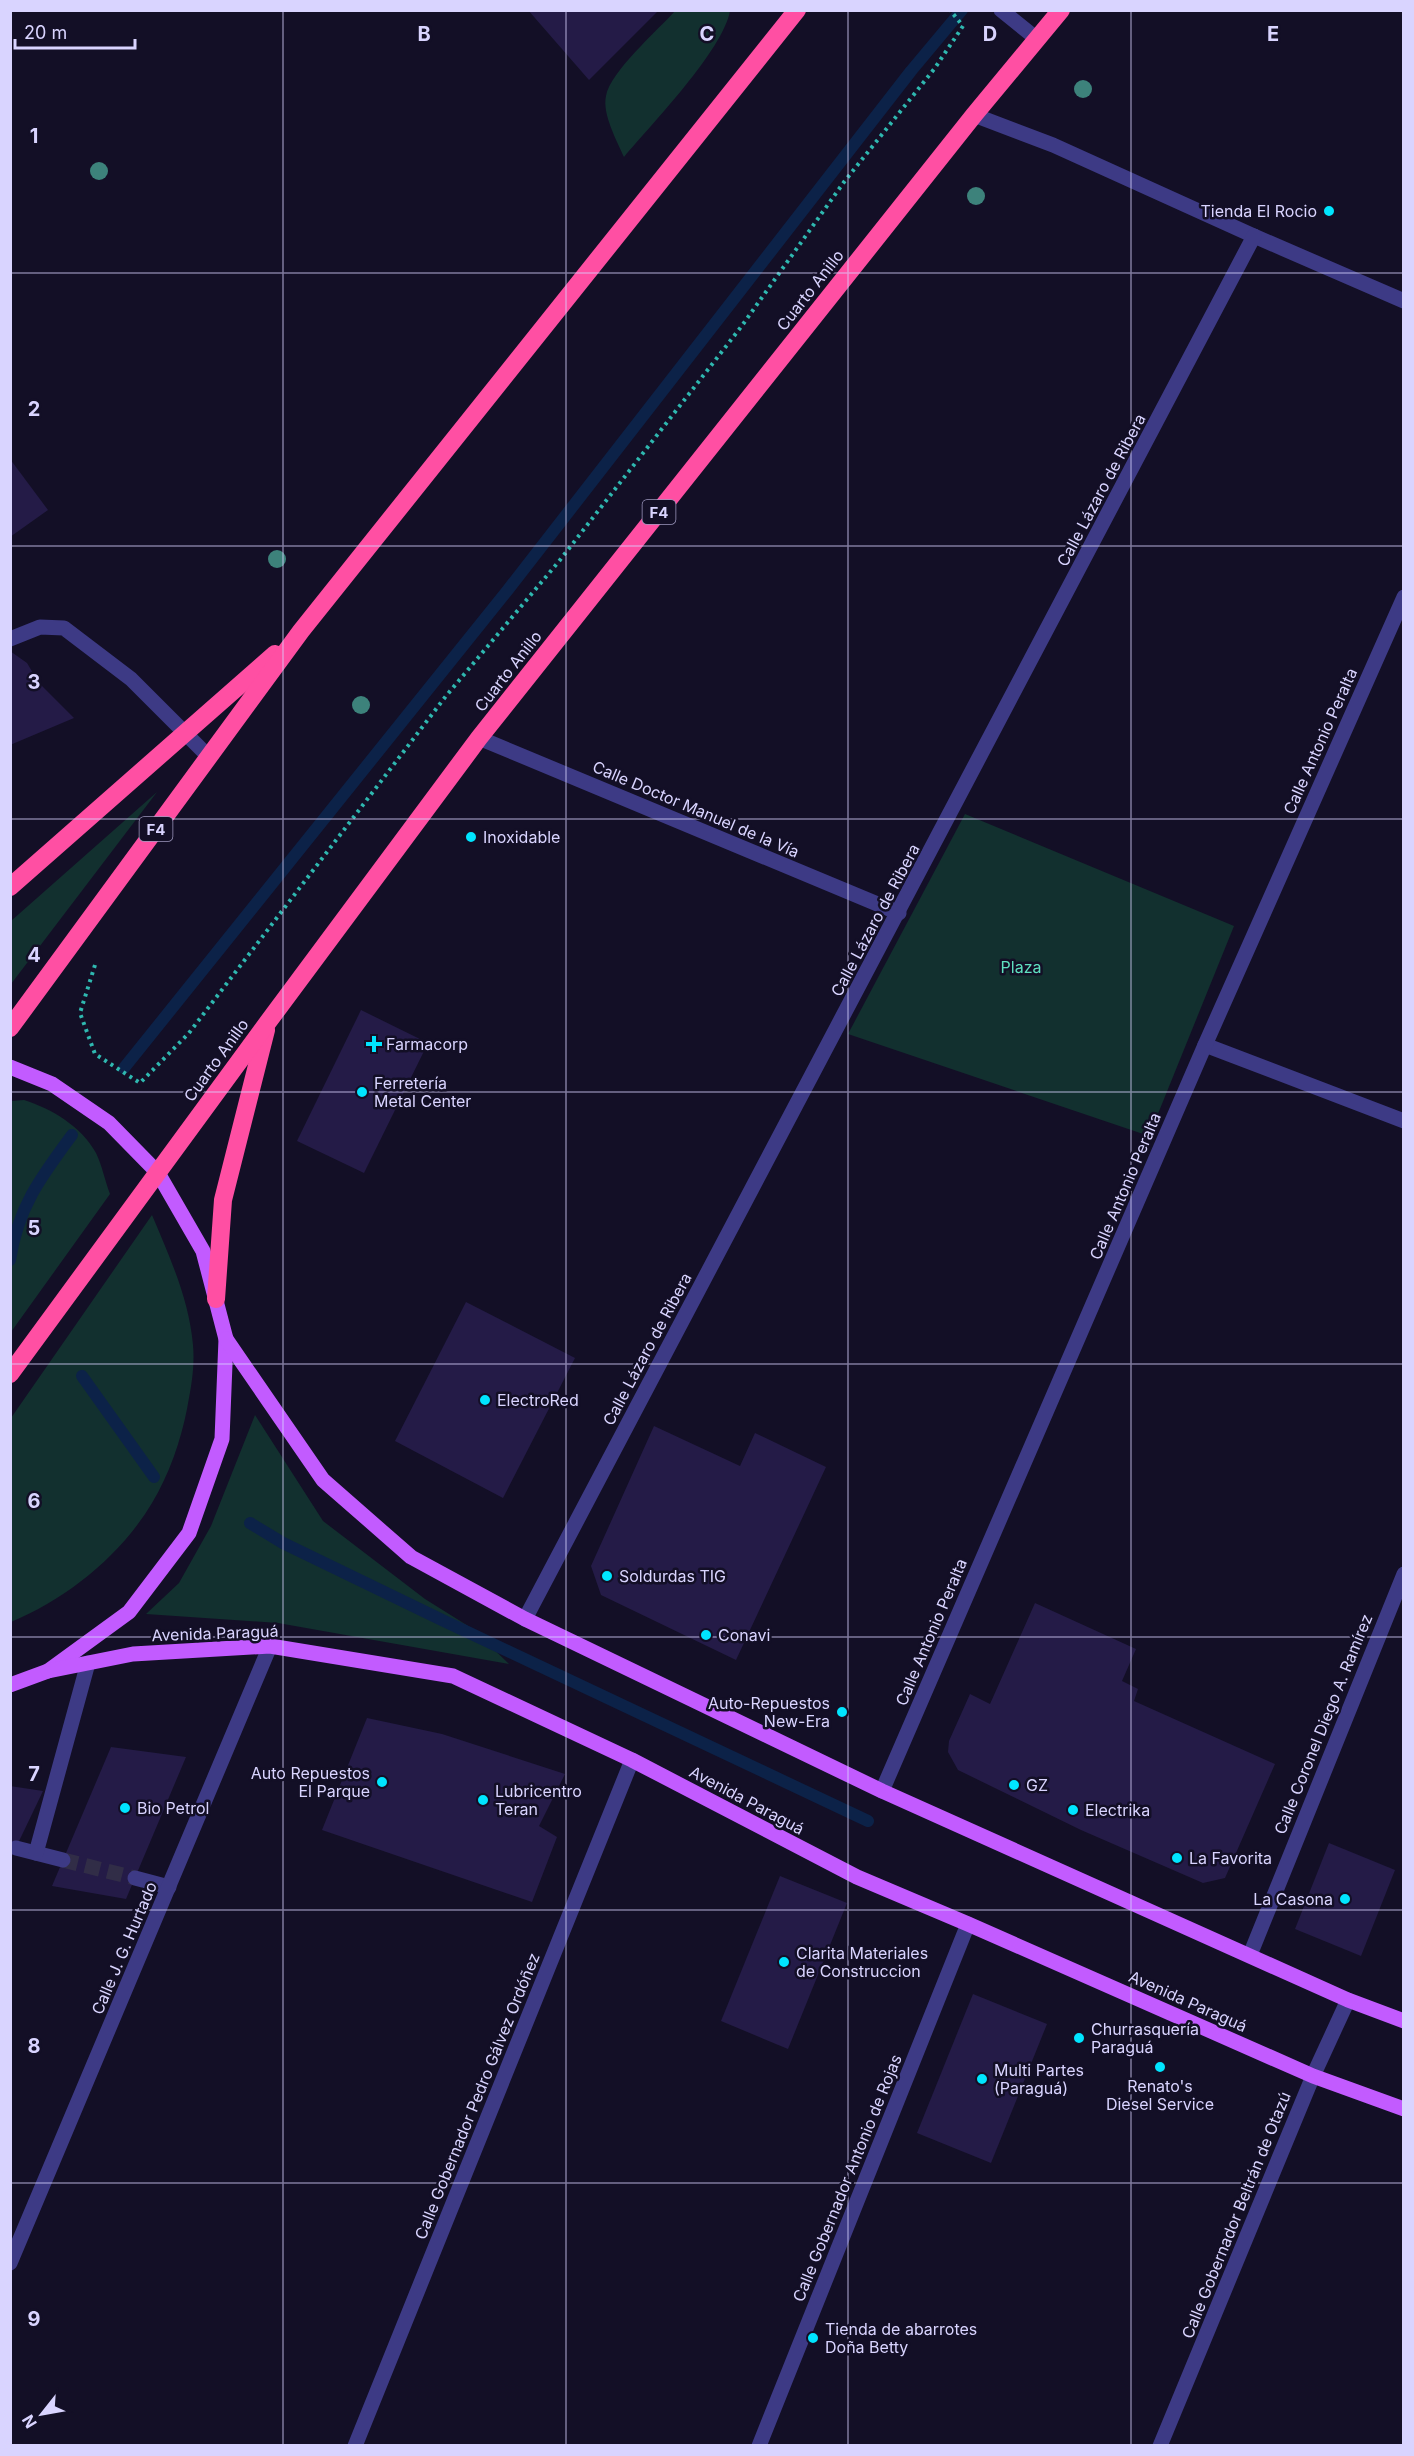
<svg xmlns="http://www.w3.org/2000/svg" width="1414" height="2456" font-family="Inter,sans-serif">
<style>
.green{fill:#12302f}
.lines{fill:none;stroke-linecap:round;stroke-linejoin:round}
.stream{stroke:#0c2248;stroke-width:12}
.building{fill:#241b47}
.minor-tunnel{stroke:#312d47;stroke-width:15;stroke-dasharray:15 8;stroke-linecap:butt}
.path{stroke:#2fb8b0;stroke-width:4;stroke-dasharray:3 4.5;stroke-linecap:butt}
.minor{stroke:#3d3a85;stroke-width:15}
.major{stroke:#c25bff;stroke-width:15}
.highway{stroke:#ff4fa3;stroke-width:18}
.tree{fill:#3d827b}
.grid{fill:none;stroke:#d9d4ff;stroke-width:1.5;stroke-opacity:0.55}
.poi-dot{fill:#00e5ff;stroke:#130f26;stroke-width:2}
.labels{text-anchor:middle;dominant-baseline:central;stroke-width:5;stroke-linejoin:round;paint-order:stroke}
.shield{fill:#130f26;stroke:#9e99be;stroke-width:1.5}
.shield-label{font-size:15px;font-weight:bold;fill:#d9d4ff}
.poi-label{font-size:16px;fill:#d9d4ff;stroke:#130f26;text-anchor:start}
.street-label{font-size:16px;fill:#d9d4ff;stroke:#130f26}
.park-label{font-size:16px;fill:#5fe0c0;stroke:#130f26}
.grid-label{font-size:20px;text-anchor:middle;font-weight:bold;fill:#d9d4ff;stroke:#130f26;stroke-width:5;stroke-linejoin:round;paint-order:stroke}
</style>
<rect width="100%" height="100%" fill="#130f26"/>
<g class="green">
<path d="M 675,11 L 730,11 C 723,50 652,124 624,157 C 617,141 602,114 606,96 C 610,72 657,31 675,11 Z"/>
<polygon points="157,792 11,984 11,921"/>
<polygon points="965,814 1234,926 1149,1136 848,1034"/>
<path d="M 24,1100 C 52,1109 81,1126 96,1153 C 102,1165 105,1181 110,1194 L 11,1332 L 11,1101 Z"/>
<path d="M 152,1215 C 170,1258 189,1299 193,1345 C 195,1367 191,1388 187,1409 C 181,1440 169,1475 152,1503 C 121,1555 67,1599 11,1622 L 11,1418 Z"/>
<polygon points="255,1415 323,1521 425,1599 473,1629 509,1664 278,1623 146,1614 179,1583 211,1526"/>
</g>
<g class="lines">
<g class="stream">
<polyline points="124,1068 507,591 911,71 962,10"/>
<path d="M 10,1260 C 18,1207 41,1177 72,1135"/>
<polyline points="82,1376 154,1477"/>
<polyline points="250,1523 283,1543 442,1620 868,1821"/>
</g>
</g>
<g class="building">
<polygon points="528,10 659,10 589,80"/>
<polygon points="10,459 48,510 10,537"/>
<polygon points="10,651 27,663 39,683 74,718 10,745"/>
<polygon points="361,1010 428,1043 364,1173 297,1141"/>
<polygon points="466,1302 575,1358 503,1498 395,1441"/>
<polygon points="654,1426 740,1466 755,1433 826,1467 736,1660 601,1595 591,1566"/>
<polygon points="1035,1603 1136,1649 1122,1681 1138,1689 1134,1701 1275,1764 1225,1878 1203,1883 1081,1830 958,1770 948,1752 949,1741 970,1694 990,1704"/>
<polygon points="367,1718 442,1734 565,1774 539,1826 557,1837 532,1902 322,1830"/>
<polygon points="111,1747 186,1757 126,1899 52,1886"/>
<polygon points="10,1786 43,1791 10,1860"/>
<polygon points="1329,1843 1395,1870 1361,1956 1295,1929"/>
<polygon points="780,1876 847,1903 788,2049 721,2021"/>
<polygon points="973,1994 1047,2024 991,2163 917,2133"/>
</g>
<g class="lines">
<polyline class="minor-tunnel" points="63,1860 135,1878"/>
<polyline class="path" points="95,965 80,1013 95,1054 140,1083 189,1033 446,696 560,560 741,327 844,182 935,68 963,26 950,10"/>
<g class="minor">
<polyline points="1001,10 1037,39"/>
<polyline points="974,115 1053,145 1254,236 1404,301"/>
<polyline points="10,639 40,627 64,628 131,679 209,757"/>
<polyline points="479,738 899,913"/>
<polyline points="1205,1045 1404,1121"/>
<polyline points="525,1619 1254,236"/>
<polyline points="882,1791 1205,1045 1404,597"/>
<polyline points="16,1848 63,1860"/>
<polyline points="36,1853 88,1663"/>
<polyline points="135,1878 169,1887"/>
<polyline points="1250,1955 1404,1574"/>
<polyline points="10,2263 270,1646"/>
<polyline points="355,2446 632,1760"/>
<polyline points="759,2446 968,1924"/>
<polyline points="1160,2446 1313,2076 1348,2000"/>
</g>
<g class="major">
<polyline points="10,1067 52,1084 109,1123 158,1173 203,1251 226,1339 222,1439 189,1533 129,1612 48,1671 10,1685"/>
<polyline points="226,1339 323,1480 411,1557 525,1619 882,1791 1348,2000 1404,2021"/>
<polyline points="48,1671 133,1654 270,1646 453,1676 632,1760 857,1877 968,1924 1313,2076 1404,2109"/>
</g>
<g class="highway">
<polyline points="10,887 275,654"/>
<polyline points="10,1028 301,631 797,10"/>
<polyline points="216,1299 223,1200 266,1030"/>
<polyline points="10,1374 268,1022 479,738 974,115 1061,10"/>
</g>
</g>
<g class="tree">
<circle cx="1083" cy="89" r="9"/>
<circle cx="99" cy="171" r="9"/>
<circle cx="976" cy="196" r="9"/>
<circle cx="277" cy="559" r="9"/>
<circle cx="361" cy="705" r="9"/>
</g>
<path class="grid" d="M 283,10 L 283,2446M 566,10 L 566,2446M 848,10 L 848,2446M 1131,10 L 1131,2446M 10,273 L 1404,273M 10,546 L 1404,546M 10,819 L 1404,819M 10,1092 L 1404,1092M 10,1364 L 1404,1364M 10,1637 L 1404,1637M 10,1910 L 1404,1910M 10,2183 L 1404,2183"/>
<g class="poi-dot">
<circle cx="1329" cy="211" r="6"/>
<circle cx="471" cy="837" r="6"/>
<path d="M371 1035h6v6h6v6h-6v6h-6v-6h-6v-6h6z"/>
<circle cx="362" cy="1092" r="6"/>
<circle cx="485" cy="1400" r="6"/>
<circle cx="607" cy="1576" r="6"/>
<circle cx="706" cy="1635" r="6"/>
<circle cx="842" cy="1712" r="6"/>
<circle cx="382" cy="1782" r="6"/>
<circle cx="1014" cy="1785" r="6"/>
<circle cx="483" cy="1800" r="6"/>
<circle cx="125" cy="1808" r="6"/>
<circle cx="1073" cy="1810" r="6"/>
<circle cx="1177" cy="1858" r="6"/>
<circle cx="1345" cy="1899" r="6"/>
<circle cx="784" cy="1962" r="6"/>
<circle cx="1079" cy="2038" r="6"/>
<circle cx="1160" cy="2067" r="6"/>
<circle cx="982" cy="2079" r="6"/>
<circle cx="813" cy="2338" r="6"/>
</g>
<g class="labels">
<g class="shield">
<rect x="642.5" y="500" width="33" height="24" rx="4.5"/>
<rect x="139.5" y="817" width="33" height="24" rx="4.5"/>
</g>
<g class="shield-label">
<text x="659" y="512">F4</text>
<text x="156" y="829">F4</text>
</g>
<g class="poi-label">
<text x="1317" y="211" text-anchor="end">Tienda El Rocio</text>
<text x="483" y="837">Inoxidable</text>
<text x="386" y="1044">Farmacorp</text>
<text x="374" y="1083">Ferretería<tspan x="374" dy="18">Metal Center</tspan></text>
<text x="497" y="1400">ElectroRed</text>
<text x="619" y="1576">Soldurdas TIG</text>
<text x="718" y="1635">Conavi</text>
<text x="830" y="1703" text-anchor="end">Auto-Repuestos<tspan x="830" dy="18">New-Era</tspan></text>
<text x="370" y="1773" text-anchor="end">Auto Repuestos<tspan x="370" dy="18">El Parque</tspan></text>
<text x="1026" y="1785">GZ</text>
<text x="495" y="1791">Lubricentro<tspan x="495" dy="18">Teran</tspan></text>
<text x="137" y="1808">Bio Petrol</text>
<text x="1085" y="1810">Electrika</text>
<text x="1189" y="1858">La Favorita</text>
<text x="1333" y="1899" text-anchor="end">La Casona</text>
<text x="796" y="1953">Clarita Materiales<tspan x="796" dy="18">de Construccion</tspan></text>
<text x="1091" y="2029">Churrasquería<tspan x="1091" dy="18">Paraguá</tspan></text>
<text x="994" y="2070">Multi Partes<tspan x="994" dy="18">(Paraguá)</tspan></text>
<text x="1160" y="2086" text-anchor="middle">Renato's<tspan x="1160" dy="18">Diesel Service</tspan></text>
<text x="825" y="2329">Tienda de abarrotes<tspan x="825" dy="18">Doña Betty</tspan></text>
</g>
<g class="street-label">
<text transform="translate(810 290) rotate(-52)">Cuarto Anillo</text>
<text transform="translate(1101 490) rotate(-62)">Calle Lázaro de Ribera</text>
<text transform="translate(508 671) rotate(-52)">Cuarto Anillo</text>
<text transform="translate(1320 741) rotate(-66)">Calle Antonio Peralta</text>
<text transform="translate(696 809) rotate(23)">Calle Doctor Manuel de la Vía</text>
<text transform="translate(875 920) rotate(-62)">Calle Lázaro de Ribera</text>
<text transform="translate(216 1060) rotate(-54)">Cuarto Anillo</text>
<text transform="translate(1125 1186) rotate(-67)">Calle Antonio Peralta</text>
<text transform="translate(647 1349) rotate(-62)">Calle Lázaro de Ribera</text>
<text transform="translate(931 1632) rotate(-67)">Calle Antonio Peralta</text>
<text transform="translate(215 1633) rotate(-2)">Avenida Paraguá</text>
<text transform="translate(1323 1724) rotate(-68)">Calle Coronel Diego A. Ramírez</text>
<text transform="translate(747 1800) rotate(28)">Avenida Paraguá</text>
<text transform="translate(124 1948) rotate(-67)">Calle J. G. Hurtado</text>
<text transform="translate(1188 2001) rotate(24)">Avenida Paraguá</text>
<text transform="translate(477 2096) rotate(-68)">Calle Gobernador Pedro Gálvez Ordóñez</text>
<text transform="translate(847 2178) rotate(-68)">Calle Gobernador Antonio de Rojas</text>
<text transform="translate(1236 2215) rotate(-68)">Calle Gobernador Beltrán de Otazú</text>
</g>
<g class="park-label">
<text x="1021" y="967">Plaza</text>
</g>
</g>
<g class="grid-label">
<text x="424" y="41">B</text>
<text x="707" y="41">C</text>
<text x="990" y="41">D</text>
<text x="1273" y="41">E</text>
<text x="34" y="143">1</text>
<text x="34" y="416">2</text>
<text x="34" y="689">3</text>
<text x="34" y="962">4</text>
<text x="34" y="1235">5</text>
<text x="34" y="1508">6</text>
<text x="34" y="1781">7</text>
<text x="34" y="2053">8</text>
<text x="34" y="2326">9</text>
</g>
<rect width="1414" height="2456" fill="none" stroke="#d9d4ff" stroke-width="24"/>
<g transform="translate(42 2414) rotate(239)" stroke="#130f26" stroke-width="4.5" paint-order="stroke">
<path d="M0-4.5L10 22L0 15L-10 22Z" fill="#d9d4ff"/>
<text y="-9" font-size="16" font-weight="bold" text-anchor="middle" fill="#d9d4ff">N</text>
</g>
<path d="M15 39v9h120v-9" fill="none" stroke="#d9d4ff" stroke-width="3"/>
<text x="24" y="39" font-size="18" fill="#d9d4ff" stroke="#130f26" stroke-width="4.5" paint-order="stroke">20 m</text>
</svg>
